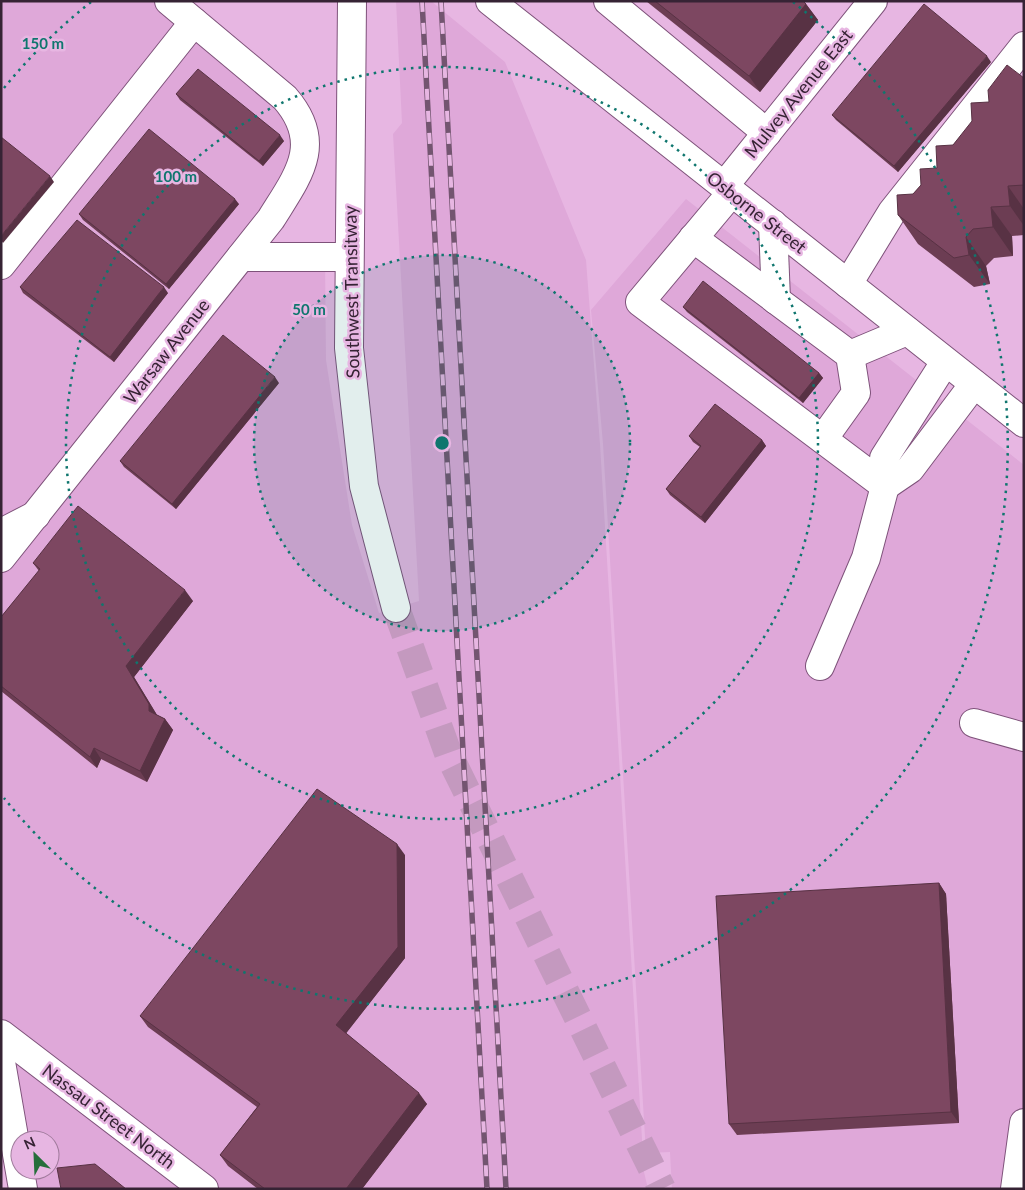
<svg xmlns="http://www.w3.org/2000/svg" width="1025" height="1190" font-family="Lato,sans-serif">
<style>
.built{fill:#dfa8d9;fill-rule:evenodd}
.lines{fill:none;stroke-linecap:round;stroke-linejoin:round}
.minor-tunnel{stroke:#c499bf;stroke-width:28;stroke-dasharray:28 14;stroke-linecap:butt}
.minor-casing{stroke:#7e527a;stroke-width:30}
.major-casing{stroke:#7e527a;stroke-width:30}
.minor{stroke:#fff;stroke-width:28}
.major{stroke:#fff;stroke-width:28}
.rail-casing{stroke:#735570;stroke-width:5.5}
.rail{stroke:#e7b6e2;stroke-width:4;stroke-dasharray:11;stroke-linecap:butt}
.wall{fill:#6c3d53}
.shaded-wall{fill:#583244}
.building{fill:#7d4761;stroke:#583244}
.ring{fill:none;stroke:#0f766e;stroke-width:2.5;stroke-dasharray:2.5 5}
.labels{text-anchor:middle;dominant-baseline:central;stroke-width:5;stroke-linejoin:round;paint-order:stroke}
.street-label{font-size:18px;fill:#362334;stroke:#e7b6e2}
.centre{fill:#0f766e;stroke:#e7b6e2;stroke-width:2.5}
.ring-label{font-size:15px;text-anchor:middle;font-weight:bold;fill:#0f766e;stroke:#e7b6e2;stroke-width:5;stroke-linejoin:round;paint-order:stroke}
</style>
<rect width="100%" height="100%" fill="#e7b6e2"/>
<g class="built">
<path d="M 1,1 L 169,1 L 304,132 L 241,256 L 325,257 L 326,360 L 352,525 L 379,613 L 419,601 L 393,134 L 402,123 L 396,1 L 431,1 L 505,62 L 586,260 L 600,444 L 644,1172 L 648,1189 L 23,1189 L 1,1062 ZM 20,1140 L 50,1140 L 50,1170 L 20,1170 Z"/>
<polygon points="686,199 1024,465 1024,1189 672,1189 670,1152 646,1153 603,444 591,310"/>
</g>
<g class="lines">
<polyline class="minor-tunnel" points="396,608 448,753 662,1189"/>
<defs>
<g id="minor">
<polyline points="352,1 349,348 364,486 396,608"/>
<polyline points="608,1 767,133"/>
<polyline points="724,186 873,1"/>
<polyline points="732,192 640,302 885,486"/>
<polyline points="773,224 776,300"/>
<polyline points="693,238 850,355 856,393 823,439"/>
<polyline points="241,257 348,257"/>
<polyline points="1,265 194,22"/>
<polyline points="848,284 892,212 1024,46"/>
<polyline points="850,355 907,331"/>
<polyline points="885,486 910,469 974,384"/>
<path d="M 1,558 L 271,219 C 297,177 325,144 285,98 L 169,1"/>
<polyline points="820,666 866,558 885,486 884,458 945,362"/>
<polyline points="974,723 1024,737"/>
<polyline points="1,1034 204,1189"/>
<polyline points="1015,1189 1024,1123"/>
</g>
<g id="major">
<polyline points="490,1 1024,423"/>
<polyline points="1,533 36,515"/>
<polyline points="1,1062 23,1189"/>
</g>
</defs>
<use href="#minor" class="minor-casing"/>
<use href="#major" class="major-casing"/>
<use href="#minor" class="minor"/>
<use href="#major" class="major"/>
<defs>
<g id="rail">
<polyline points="422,1 487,1189"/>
<polyline points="441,1 506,1189"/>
</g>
</defs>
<use href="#rail" class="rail-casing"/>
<use href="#rail" class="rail"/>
</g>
<g class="wall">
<polygon points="646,1 803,1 806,4 818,20 760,92"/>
<polygon points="991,62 898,172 836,120 832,115"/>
<polygon points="1024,78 1024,235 1012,236 1013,256 994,258 986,266 990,284 974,287 918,244 898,215 913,194 937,168 953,145 989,102"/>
<polygon points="176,94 284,141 263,166 180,100"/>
<polygon points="239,204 169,289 83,220 79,214"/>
<polygon points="20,287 168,293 114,362 23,293"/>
<polygon points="683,307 819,373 823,378 803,403 687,312"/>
<polygon points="279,383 176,509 124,467 120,461"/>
<polygon points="689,436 762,440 766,446 705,523 670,495 666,489 700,447 693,442"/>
<polygon points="33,563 193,601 134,677 157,715 165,719 173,730 147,782 101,759 97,768 1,691 1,617 39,571"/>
<polygon points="405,855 405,958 346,1033 427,1104 362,1189 258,1189 228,1166 220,1155 257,1107 148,1027 140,1016"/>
<polygon points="939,883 946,894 959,1123 737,1135 729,1124"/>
</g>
<g class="shaded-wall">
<polygon points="806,4 818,20 760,92 749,76"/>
<polygon points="987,56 991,62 898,172 894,166"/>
<polygon points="280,135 284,141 263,166 259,161"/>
<polygon points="50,176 54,182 3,243 1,240 1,236"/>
<polygon points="1008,186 1024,209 1024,226 1010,206"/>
<polygon points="235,199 239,204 169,289 166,284"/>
<polygon points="991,207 1012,236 1013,256 993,227"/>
<polygon points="966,237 986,266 990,284 969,255"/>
<polygon points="164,287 168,293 114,362 110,357"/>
<polygon points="819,373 823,378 803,403 799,398"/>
<polygon points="275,377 279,383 176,509 172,504"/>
<polygon points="762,440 766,446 705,523 701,517"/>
<polygon points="185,590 193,601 134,677 157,715 149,711 126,666"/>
<polygon points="165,719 173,730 147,782 140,771"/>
<polygon points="94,748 101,759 97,768 90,757"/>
<polygon points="397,844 405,855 405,958 344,1036 336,1025"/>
<polygon points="939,883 946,894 959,1123 951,1112"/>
<polygon points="419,1093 427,1104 362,1189 346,1189"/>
</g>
<g class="building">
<polygon points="655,1 803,1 806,4 749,76"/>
<polygon points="924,4 987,56 894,166 832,115"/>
<polygon points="1007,65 1024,78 1024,185 1008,186 1010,206 991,207 993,227 973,229 966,237 969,255 954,258 898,215 897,195 913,194 921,185 920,169 937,168 936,146 953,145 972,121 971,103 989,102 988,90"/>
<polygon points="198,69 280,135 259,161 176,94"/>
<polygon points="149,129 235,199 166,284 79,214"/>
<polygon points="1,137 50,176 1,236"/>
<polygon points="77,220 164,287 110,357 20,287"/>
<polygon points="703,281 819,373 799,398 683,307"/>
<polygon points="223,335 275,377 172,504 120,461"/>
<polygon points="715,404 762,440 701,517 666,489 701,446 689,436"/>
<polygon points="78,506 185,590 126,666 149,704 149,711 165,719 140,771 94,748 90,757 1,686 1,617 40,569 33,563"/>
<polygon points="317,789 397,844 398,947 336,1025 419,1093 346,1189 265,1189 220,1155 260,1104 140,1016"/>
<polygon points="939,883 951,1112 729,1124 716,896"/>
<polygon points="95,1164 126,1189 61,1189 57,1168"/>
</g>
<circle cx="442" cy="443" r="188" fill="#0f766e" fill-opacity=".12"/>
<g class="ring">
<circle cx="442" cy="443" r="188"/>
<circle cx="442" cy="443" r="376"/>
<path d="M4 88A564 564 0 0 1 91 2M793 2A564 564 0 1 1 4 798"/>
</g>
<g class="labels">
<g class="street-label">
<text transform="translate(798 93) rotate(-51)">Mulvey Avenue East</text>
<text transform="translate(757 212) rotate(38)">Osborne Street</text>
<text transform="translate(351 292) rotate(-91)">Southwest Transitway</text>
<text transform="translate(166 351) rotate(-52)">Warsaw Avenue</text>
<text transform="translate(109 1116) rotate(37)">Nassau Street North</text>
</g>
</g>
<circle cx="442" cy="443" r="8" class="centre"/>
<g class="ring-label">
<text x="43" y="49">150 m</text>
<text x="176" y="182">100 m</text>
<text x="309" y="315">50 m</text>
</g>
<rect width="1025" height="1190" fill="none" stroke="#362334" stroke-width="5"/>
<g transform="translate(35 1155) rotate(336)"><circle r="24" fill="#e7b6e2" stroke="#a07b9c"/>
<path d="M0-4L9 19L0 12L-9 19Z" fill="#266e3b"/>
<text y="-8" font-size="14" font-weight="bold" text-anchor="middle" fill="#362334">N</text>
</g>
</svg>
